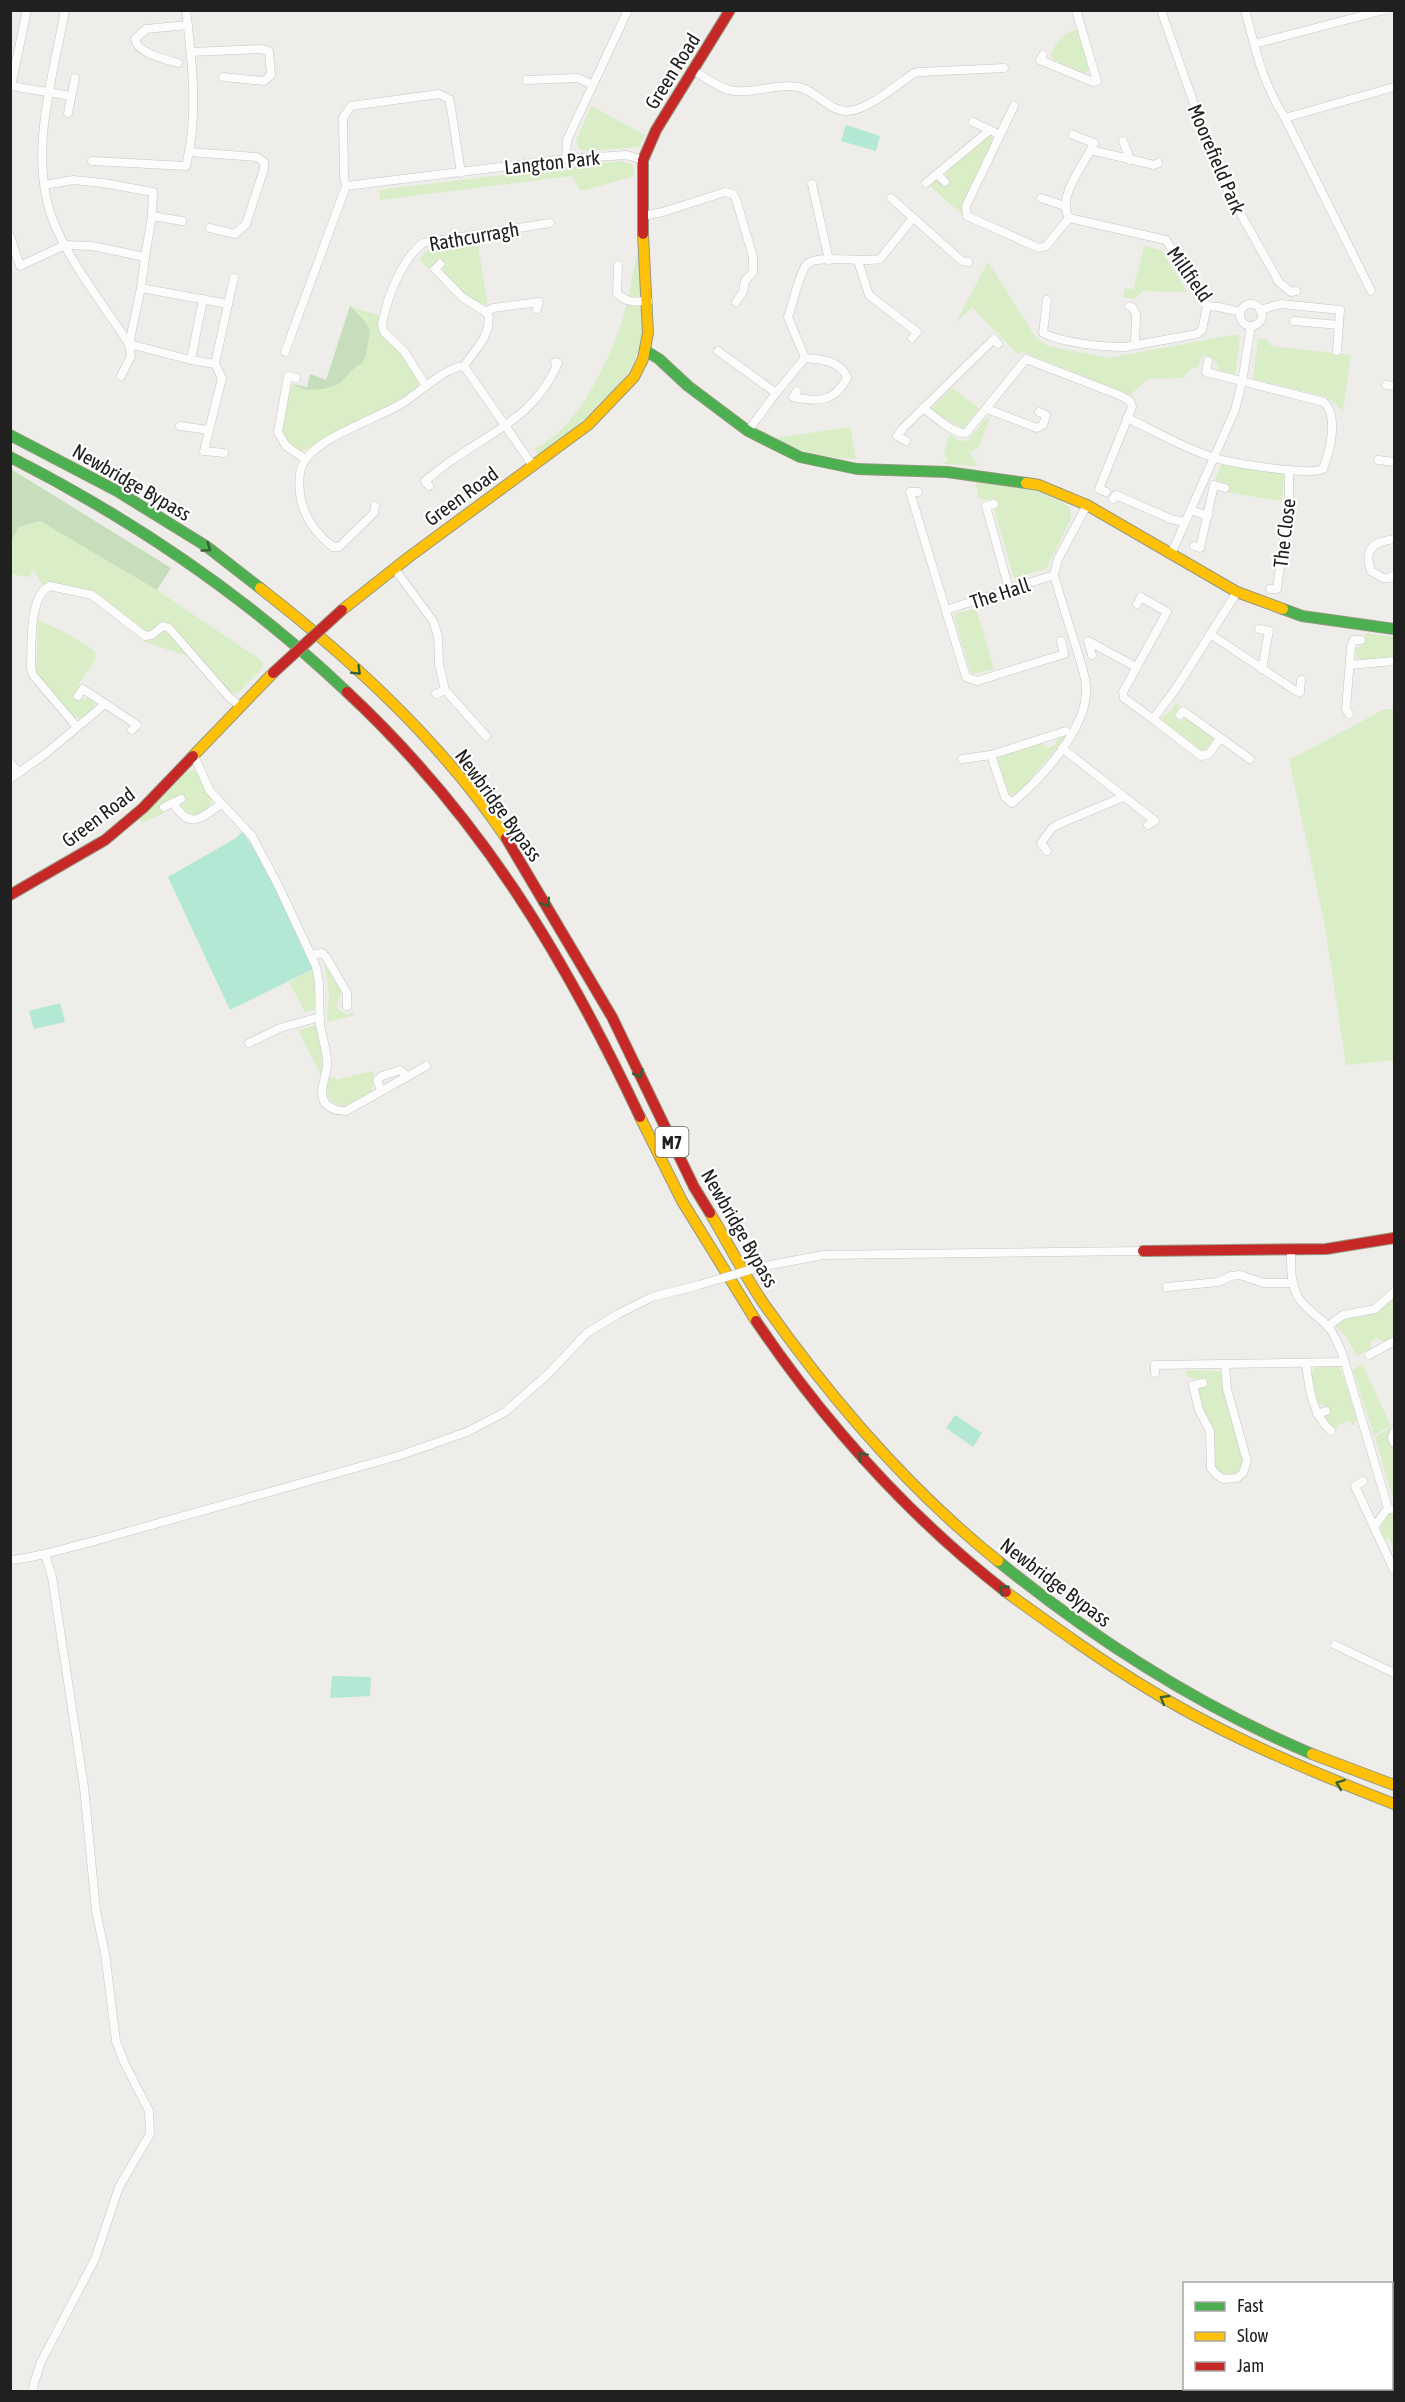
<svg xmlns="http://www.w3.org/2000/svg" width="1405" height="2402" font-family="'Asap Condensed',sans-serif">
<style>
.grass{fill:#d9edc6}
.forest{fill:#c6debc}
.pitch{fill:#b2e8d4}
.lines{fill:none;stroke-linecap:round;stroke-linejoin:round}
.street-casing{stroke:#c7c6c5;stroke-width:9}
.fast-casing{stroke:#95997f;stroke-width:12}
.slow-casing{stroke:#95997f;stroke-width:12}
.jam-casing{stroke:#95997f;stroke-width:12}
.street{stroke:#fcfcfc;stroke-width:8}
.fast{stroke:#4caf50;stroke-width:10}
.slow{stroke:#ffc107;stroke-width:10}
.jam{stroke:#c62828;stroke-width:10}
.street-bridge-casing{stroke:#c7c6c5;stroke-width:9;stroke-linecap:butt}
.jam-bridge-casing{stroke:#95997f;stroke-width:12;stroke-linecap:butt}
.street-bridge{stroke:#fcfcfc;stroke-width:8}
.jam-bridge{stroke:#c62828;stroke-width:10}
.oneway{stroke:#346036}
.labels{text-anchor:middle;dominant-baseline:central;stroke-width:4.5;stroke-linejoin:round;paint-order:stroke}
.shield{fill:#fff;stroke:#636363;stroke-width:1.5}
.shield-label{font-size:18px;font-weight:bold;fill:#202020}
.street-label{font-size:20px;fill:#202020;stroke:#fff}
</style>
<rect width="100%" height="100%" fill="#eeede9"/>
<g class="grass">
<path d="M 1077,30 L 1090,69 L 1085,74 L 1052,59 L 1051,55 C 1054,44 1065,32 1077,30 Z"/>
<polygon points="591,106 645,135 639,147 587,151 579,149 576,141"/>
<polygon points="987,136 992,137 992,143 963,206 964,216 929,185 934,181 948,180 945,171"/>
<polygon points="619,161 632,164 635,176 585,190 580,190 572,176 380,200 379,190"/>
<path d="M 477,240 L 488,305 C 474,304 445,282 443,267 L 446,264 L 440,258 L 429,269 L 419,259 L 431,247 Z"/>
<polygon points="1144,246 1162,251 1187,292 1143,291 1134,299 1123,297 1125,288 1133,290"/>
<path d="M 637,253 C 642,288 650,333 632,366 C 624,381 610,393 599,404 C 581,423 561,441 539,455 L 534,449 C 575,431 604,370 619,330 C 628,305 632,278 637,253 Z"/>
<polygon points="988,262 1036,338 1048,346 1109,358 1238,334 1240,340 1235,375 1219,372 1217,362 1203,354 1197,368 1193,367 1183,378 1147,379 1130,395 1028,354 1021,352 1018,355 972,307 955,324"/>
<path d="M 350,306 L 380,316 L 380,330 L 400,351 L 419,381 L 416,390 C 398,401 380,409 362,418 C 348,425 312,451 300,451 L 288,441 L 282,429 L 292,384 L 305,390 L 340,383 L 352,370 L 362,363 L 369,338 L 365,321 Z"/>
<polygon points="1258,339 1267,339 1271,346 1351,355 1343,411 1326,397 1253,379"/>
<polygon points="952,388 979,408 963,429 933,411 932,408"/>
<polygon points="987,418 990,418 979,446 970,453 978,466 942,464 948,460 944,453 950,434 958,440 967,441"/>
<path d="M 850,427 L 856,459 C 830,458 798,452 776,438 Z"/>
<polygon points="1222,463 1284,472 1282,501 1225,492 1227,483 1215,480"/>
<path d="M 976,483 C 1006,485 1044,488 1069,507 L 1071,519 L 1046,569 L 1014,578 L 994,509 L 998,505 L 995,498 L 985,500 L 979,498 Z"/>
<polygon points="40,521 157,590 261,660 263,667 239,692 231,694 168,623 164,623 152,632 147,632 98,595 50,583 43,586 33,569 30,577 11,574 10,541 19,527"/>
<polygon points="976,609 994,669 973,674 970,670 954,617 957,613"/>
<polygon points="38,620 70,635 95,651 95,660 78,685 81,687 75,695 81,700 90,698 95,704 94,708 83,719 74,717 36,673"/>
<polygon points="166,631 189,655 188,656 144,642 145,640 151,639"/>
<polygon points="1366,633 1394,637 1394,657 1361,660 1357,658 1355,649 1363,645"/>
<polygon points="1178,702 1180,704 1174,717 1181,722 1184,718 1188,718 1214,738 1205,750 1201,750 1164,722 1162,718 1171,711"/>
<polygon points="1385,709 1394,709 1394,1060 1346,1065 1325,926 1289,760"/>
<polygon points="1068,734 1019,793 1013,795 1009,793 998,761 1000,755 1040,742 1047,748 1055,745 1058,737"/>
<polygon points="189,770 198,773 212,800 209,808 192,817 179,807 183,802 181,796 161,806 164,813 143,823 139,819"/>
<polygon points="324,960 342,991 336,1006 339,1010 348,1015 352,1012 355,1015 327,1022 329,992"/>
<polygon points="313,969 315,978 316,1009 305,1012 289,982"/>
<polygon points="316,1025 323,1063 321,1075 298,1030"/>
<polygon points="374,1071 372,1091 345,1106 335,1104 329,1098 326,1091 329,1078 334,1077 335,1080"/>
<path d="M 1394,1297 L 1394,1337 L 1384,1342 L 1377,1338 L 1370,1342 L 1371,1348 L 1357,1356 L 1345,1335 L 1335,1326 C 1345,1313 1358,1320 1371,1314 C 1379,1310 1387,1303 1394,1297 Z"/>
<polygon points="1362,1364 1391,1426 1374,1435 1353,1370"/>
<polygon points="1316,1366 1336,1366 1341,1370 1357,1418 1354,1425 1352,1425 1350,1421 1338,1425 1336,1430 1323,1418 1328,1413 1327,1407 1317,1402 1311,1375"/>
<path d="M 1187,1370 L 1220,1371 L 1245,1461 L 1235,1475 L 1224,1475 L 1215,1468 C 1211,1455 1217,1442 1213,1429 C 1208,1416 1197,1404 1199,1389 L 1205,1386 L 1204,1378 L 1195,1379 L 1186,1376 Z"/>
<polygon points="1392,1427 1389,1434 1394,1448 1394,1501 1375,1437"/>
<path d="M 1391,1513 L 1394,1514 L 1394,1551 L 1389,1538 L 1384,1540 C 1378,1529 1381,1521 1391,1513 Z"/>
</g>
<g class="forest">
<polygon points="350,306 365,321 370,331 366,355 362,363 352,370 340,383 324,389 305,390 292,384 307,387 310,374 326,380"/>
<polygon points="11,469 171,568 157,590 40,521 19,527 11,541"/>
</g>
<g class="pitch">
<polygon points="846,125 880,136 876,151 841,141"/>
<polygon points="242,832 262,859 313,969 230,1010 168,877 236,838"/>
<polygon points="60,1003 65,1022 34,1029 29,1011"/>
<polygon points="955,1415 982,1433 973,1447 946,1428"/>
<polygon points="332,1676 371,1677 370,1696 330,1698"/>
</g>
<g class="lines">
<defs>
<g id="street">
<polyline points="27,10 11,86 71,96"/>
<path d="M 65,10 C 53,77 27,157 54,223 C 72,266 104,305 129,344 L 131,356 L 121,376"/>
<polyline points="1161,10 1200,121 1229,193 1279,282 1291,292 1296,291"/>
<path d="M 1245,10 C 1256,51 1262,82 1285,118 L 1371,291"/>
<polyline points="1254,44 1384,10"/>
<polyline points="191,52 260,49 269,51 271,75 264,81 223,77"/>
<polyline points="1043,55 1040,60 1093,82 1097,81 1076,10"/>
<path d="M 178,63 C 165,59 138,54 135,39 L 146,29 L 188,25"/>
<path d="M 693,70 C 704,77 717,87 729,90 C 752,95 775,83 798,87 C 816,90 828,111 847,111 C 867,111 898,84 914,73 L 920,72 L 1004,68"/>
<polyline points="527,80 578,78 593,85"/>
<polyline points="1014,106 966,206 967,216 1039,248 1046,246 1069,218"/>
<polyline points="68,113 75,78"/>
<polyline points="1285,118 1394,87"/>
<polyline points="973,122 1000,135"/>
<polyline points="1123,141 1130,160"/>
<polyline points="1091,150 1154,165 1158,163"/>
<polyline points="190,152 257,157 264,162 264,169 246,224 235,234 210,228"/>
<polyline points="566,159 567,140 628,10"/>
<path d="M 92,161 L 186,166 C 199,116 192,61 186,10"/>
<polyline points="937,174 945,182"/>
<polyline points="926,183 990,130"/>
<polyline points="812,184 829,260"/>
<polyline points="346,186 344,177 343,118 351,106 439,94 449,99 451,108 461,173"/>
<polyline points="891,198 962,261 968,262"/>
<polyline points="1041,198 1065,206"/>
<polyline points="152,216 182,221"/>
<polyline points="642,216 663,212 725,192 733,194 736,199 753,257 753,272 745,281 743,292 736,302"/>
<polyline points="1069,218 1166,240 1207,306 1219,307 1240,312"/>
<path d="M 1069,218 C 1056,196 1085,164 1094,143 L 1073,135"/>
<polyline points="10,236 20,266 65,245 92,246 145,257 152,216 153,192 103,183 73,180 45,185"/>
<polyline points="145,257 141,288 228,304 234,278"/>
<polyline points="858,261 869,295 917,332 912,338"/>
<polyline points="440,264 435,269 462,297 486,312 489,317 488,328 483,340 464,366 533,466"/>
<path d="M 618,265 L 617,293 C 626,303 636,302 648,301"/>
<polyline points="141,288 129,344 191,360 215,364 222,378 204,451 224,453"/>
<path d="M 1047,300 L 1043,333 C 1063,343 1103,347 1125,347 L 1197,334 L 1202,330 L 1207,306"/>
<circle cx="1251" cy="315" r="11"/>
<polyline points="1129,306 1132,307 1136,314 1135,345"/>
<polyline points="1260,310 1281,304 1340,310 1337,351"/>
<polyline points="486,312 493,308 539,302 537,309"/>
<polyline points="1294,321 1339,325"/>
<polyline points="718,351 776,393"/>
<polyline points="285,352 346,186 566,159 626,155 643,160"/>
<polyline points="191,360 203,299"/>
<polyline points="215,364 228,304"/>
<polyline points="296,378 288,376 278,432 286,446 305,459"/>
<polyline points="1386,385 1394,386"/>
<path d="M 426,386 L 404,351 L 384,332 L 382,325 C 387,298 401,260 423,243 L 550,223"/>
<path d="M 797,391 L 793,397 C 817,402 834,403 847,378 C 842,361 820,359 805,358"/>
<path d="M 923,408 C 934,415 952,434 966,433 L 1026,359 L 1119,395 L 1130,401 L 1132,407 L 1099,489 L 1106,492"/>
<polyline points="987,409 1037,428 1043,425 1046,415 1039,412"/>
<path d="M 1127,418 C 1155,431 1183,448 1212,457 C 1229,463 1310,476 1323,469 C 1330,451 1339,417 1324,402 L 1206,372 L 1208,361"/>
<polyline points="180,426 209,430"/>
<path d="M 748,431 L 776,393 L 805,358 L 788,317 C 793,304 799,273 807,264 C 816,254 864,263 880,259 L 913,218"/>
<polyline points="906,441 897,436 903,428 994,339 998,344"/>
<polyline points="1378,460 1394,462"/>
<path d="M 429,486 L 425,481 C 434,474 442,467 451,461 C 494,430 535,417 558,363 L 555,362"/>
<polyline points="918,492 910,492 966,677 977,681 1064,654 1061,641"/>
<polyline points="1113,499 1116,495 1171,519 1184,522"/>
<polyline points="994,504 986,506 1009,589"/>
<path d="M 375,506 L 374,513 L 339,547 L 333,547 C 315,533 303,517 300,494 C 299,482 298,469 306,459 C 321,437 377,418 401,404 C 418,394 445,367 464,366"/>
<polyline points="1191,510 1208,516"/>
<path d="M 1394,539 C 1374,542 1363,548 1371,571 L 1383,578 L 1389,578 L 1394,575"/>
<polyline points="1194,546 1200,548 1214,485 1225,488"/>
<polyline points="1172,552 1235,410 1242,382 1251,326"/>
<polyline points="394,568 433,621 438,636 439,664 445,690 486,736"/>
<polyline points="1270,589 1277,589 1289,503 1289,470"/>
<polyline points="1137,604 1141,597 1167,612 1123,692 1124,698 1153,719 1175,690 1237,592"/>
<polyline points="946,610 1054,575"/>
<polyline points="1259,629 1269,631 1262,669"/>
<polyline points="1210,634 1296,691 1300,692 1301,680"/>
<polyline points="1092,655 1088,641 1136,667"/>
<polyline points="1350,665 1394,661"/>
<polyline points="436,694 445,690"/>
<polyline points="78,696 83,689 137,725 132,730"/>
<polyline points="1349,714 1346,709 1351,647 1354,640 1361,640"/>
<polyline points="1180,715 1183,711 1250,759"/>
<polyline points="1153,719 1201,756 1209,754 1220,738"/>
<path d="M 77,727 L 33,675 L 31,668 C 32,647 28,596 50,586 L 92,595 L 145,636 L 152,635 L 163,626 L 169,628 L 228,696 L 241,707"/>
<polyline points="1062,748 1155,821 1148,825"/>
<path d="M 991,755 L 1005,797 L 1012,803 C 1042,778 1089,727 1086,686 C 1085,674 1080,661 1077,650 C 1069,625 1061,600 1054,575 L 1058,559 L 1087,505"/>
<path d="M 194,756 L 210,791 L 252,836 L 279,887 L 315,964 C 322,984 318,1003 320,1024 C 322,1038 328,1053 327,1066 C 326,1077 318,1093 325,1103 C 330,1109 339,1111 346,1111 L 426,1066"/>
<polyline points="962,759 991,755 1066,731"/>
<polyline points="10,763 19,773"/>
<polyline points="10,779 45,754 105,704"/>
<path d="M 173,803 C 190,830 200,819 221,804"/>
<polyline points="164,807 181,799"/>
<polyline points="1047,851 1041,843 1052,828 1059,824 1123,797"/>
<polyline points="311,955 322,953 326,957 347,993 347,1006"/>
<polyline points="249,1043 280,1028 320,1017"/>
<polyline points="381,1091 377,1080 382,1076 400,1070 407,1076"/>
<path d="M 1291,1249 C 1291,1265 1290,1282 1298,1297 C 1306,1310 1319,1316 1328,1327 C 1335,1334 1338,1345 1342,1353 L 1388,1508 L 1394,1510"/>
<polyline points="760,1267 823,1255 1143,1251"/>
<polyline points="1167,1287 1218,1282 1231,1276 1240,1275 1264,1283 1293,1283"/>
<polyline points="1328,1326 1343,1315 1375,1309 1394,1292"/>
<polyline points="1369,1355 1394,1341"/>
<path d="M 1306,1364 C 1309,1388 1312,1414 1331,1431"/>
<polyline points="1155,1373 1155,1365 1344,1362"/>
<polyline points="1203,1383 1193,1385 1199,1410 1210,1431 1211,1468 1216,1474 1223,1479 1237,1478 1243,1473 1247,1461 1227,1389 1225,1365"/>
<polyline points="1317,1414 1326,1411"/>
<polyline points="1394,1432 1392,1437 1394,1443"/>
<polyline points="1363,1481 1355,1486 1394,1570"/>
<polyline points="1374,1527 1388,1508"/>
<path d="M 10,1560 C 38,1558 64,1548 91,1542 L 398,1456 L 467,1432 L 505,1412 L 548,1374 L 587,1333 L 618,1314 L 652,1297 L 699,1285"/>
<polyline points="1335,1645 1394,1673"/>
<polyline points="33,2392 34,2383 41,2362 95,2259 119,2187 150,2134 149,2111 124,2062 116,2041 105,1953 96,1911 84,1787 52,1577 45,1554"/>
</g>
<g id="fast">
<polyline points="646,351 659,359 688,386 748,431 800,457 857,469 947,472 1026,483"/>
<polyline points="10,435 117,491 206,546 260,588"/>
<path d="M 10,457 C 134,520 246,596 347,692"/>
<polyline points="1283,609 1302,616 1394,629"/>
<path d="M 998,1561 C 1095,1640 1196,1705 1312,1754"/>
</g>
<g id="slow">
<polyline points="1026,483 1039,485 1087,505 1237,592 1283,609"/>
<path d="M 260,588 C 351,659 441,741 506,838"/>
<polyline points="342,610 409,557 588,425 634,377 643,359 648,333 643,234"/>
<polyline points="193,756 273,673"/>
<polyline points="640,1117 682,1201 756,1321"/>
<path d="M 710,1213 C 728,1243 744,1275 764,1304 C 831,1399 907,1488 998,1561"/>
<path d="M 1006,1592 C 1053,1626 1100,1660 1150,1690 C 1227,1737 1310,1771 1394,1804"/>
<polyline points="1312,1754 1394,1785"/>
</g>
<g id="jam">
<polyline points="643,234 643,160 656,130 730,10"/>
<path d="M 347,692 C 480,816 563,954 640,1117"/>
<polyline points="506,838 612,1017 694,1187 710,1213"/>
<polyline points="10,895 105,840 143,808 193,756"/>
<polyline points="1143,1251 1326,1249 1394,1238"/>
<path d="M 756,1321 C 825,1423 910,1517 1006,1592"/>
</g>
</defs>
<use href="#street" class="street-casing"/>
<use href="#fast" class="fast-casing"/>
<use href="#slow" class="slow-casing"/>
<use href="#jam" class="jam-casing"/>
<use href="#street" class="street"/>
<use href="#fast" class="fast"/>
<use href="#slow" class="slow"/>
<use href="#jam" class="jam"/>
<defs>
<polyline id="street-bridge" points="699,1285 760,1267"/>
<polyline id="jam-bridge" points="273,673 342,610"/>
</defs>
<use href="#street-bridge" class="street-bridge-casing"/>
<use href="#jam-bridge" class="jam-bridge-casing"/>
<use href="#street-bridge" class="street-bridge"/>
<use href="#jam-bridge" class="jam-bridge"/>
</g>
<defs><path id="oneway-chevron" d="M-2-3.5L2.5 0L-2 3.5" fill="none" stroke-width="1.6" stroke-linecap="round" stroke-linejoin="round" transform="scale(1.5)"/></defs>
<g class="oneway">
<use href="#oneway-chevron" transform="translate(207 548) rotate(35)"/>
<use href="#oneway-chevron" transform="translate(357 671) rotate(44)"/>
<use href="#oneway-chevron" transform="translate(546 903) rotate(58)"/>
<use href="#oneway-chevron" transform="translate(639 1074) rotate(64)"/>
<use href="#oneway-chevron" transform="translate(862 1456) rotate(-133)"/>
<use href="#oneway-chevron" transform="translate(1003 1589) rotate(-141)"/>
<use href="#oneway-chevron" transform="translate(1164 1699) rotate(-149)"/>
<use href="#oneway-chevron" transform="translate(1340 1784) rotate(-159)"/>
</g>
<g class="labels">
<rect class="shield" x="655.5" y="1127" width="33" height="30" rx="4.5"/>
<g class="shield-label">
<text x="672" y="1142">M7</text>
</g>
<g class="street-label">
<text transform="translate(672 71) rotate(-58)">Green Road</text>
<text transform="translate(1217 159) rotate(67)">Moorefield Park</text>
<text transform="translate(552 162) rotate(-6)">Langton Park</text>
<text transform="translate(474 236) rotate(-10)">Rathcurragh</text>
<text transform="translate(1190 274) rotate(55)">Millfield</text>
<text transform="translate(132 482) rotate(30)">Newbridge Bypass</text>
<text transform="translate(461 496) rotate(-36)">Green Road</text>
<text transform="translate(1284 533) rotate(-83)">The Close</text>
<text transform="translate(1000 593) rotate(-18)">The Hall</text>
<text transform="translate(499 805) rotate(54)">Newbridge Bypass</text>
<text transform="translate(98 817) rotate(-37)">Green Road</text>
<text transform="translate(740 1228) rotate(60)">Newbridge Bypass</text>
<text transform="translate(1056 1582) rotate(37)">Newbridge Bypass</text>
</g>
</g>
<rect width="1405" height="2402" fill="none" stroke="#202020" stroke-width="24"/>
<rect x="1183" y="2282" width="210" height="108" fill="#ffffff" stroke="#a6a6a6" stroke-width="1.5"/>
<rect x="1195" y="2302" width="30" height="9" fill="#4caf50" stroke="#a6a6a6" stroke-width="1.5"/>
<text x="1237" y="2312" font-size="18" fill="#202020">Fast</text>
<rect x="1195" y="2332" width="30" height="9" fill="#ffc107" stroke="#a6a6a6" stroke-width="1.5"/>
<text x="1237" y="2342" font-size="18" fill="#202020">Slow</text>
<rect x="1195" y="2362" width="30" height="9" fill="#c62828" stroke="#a6a6a6" stroke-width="1.5"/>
<text x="1237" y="2372" font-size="18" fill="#202020">Jam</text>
</svg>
